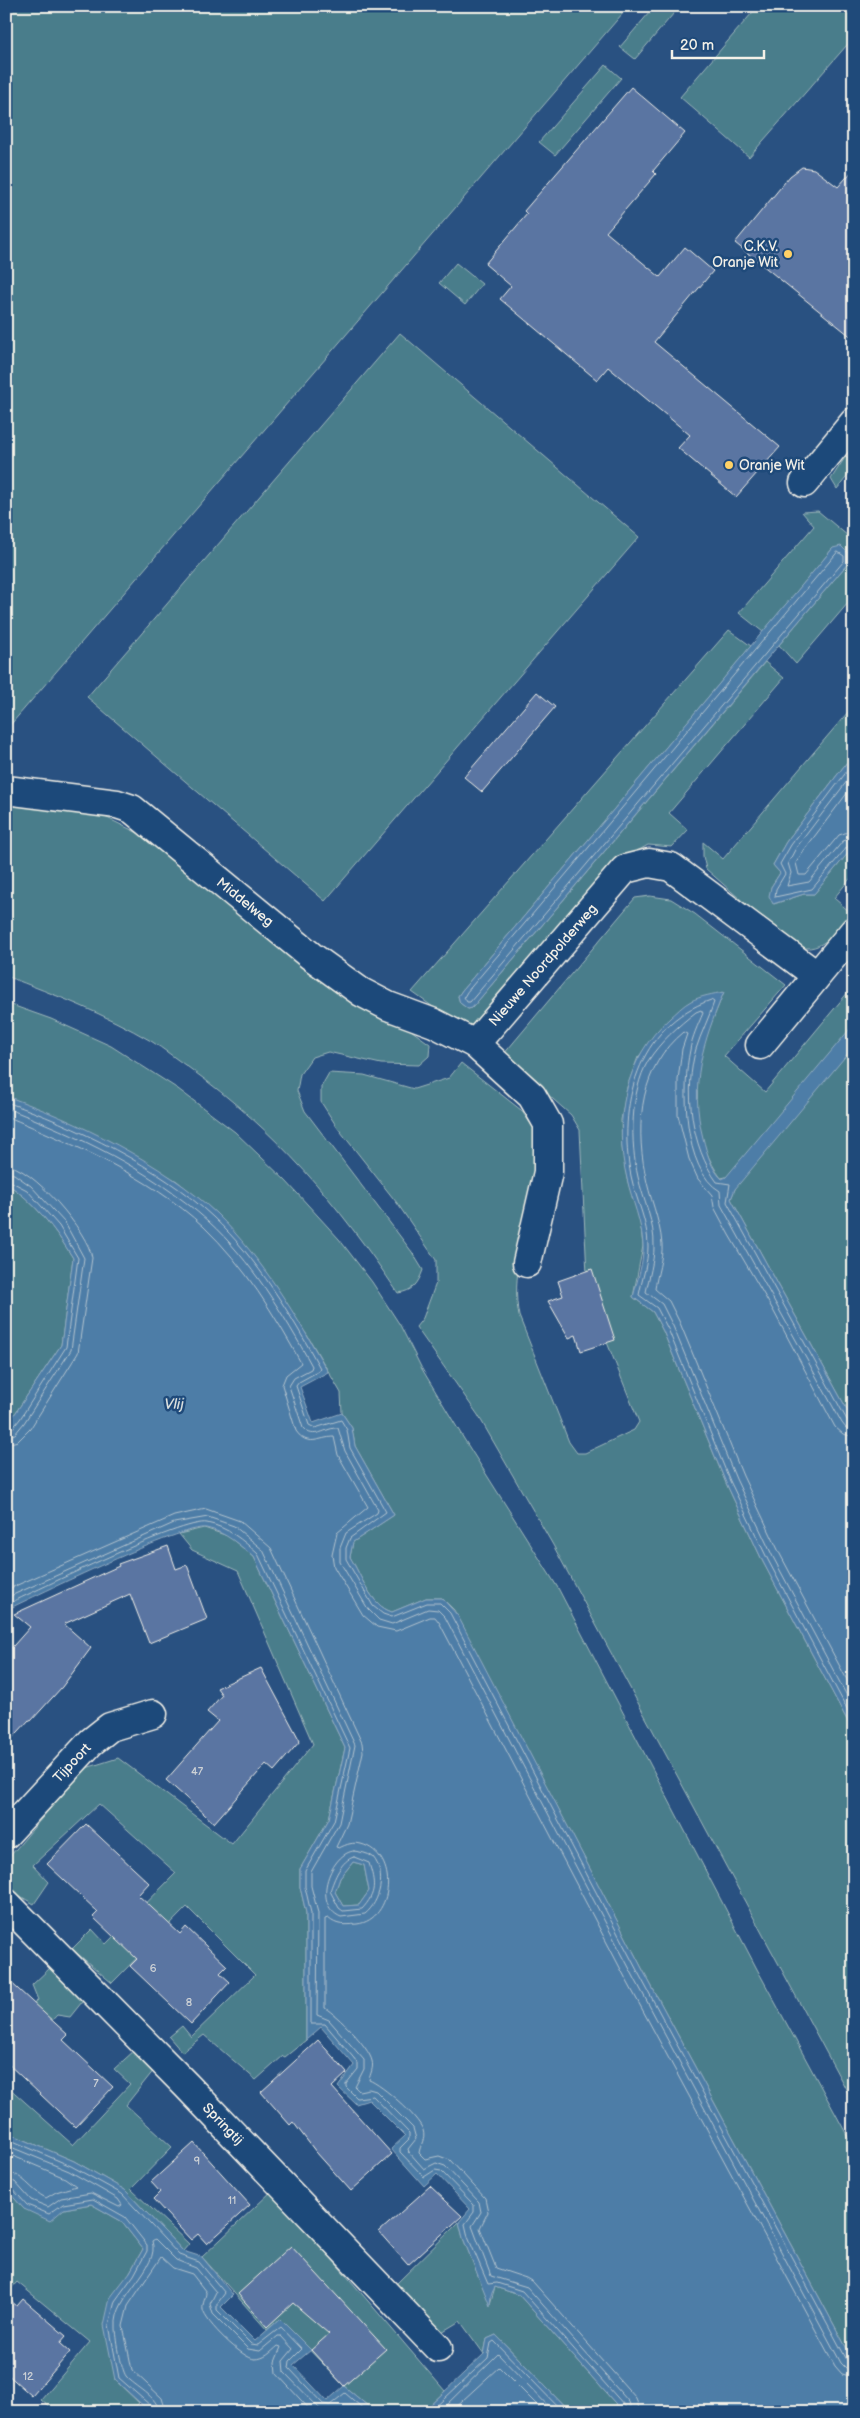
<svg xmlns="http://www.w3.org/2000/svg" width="860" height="2418" font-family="'Balsamiq Sans',sans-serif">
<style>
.green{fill:#497d8b;stroke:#9eb7ba}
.water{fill:#4e7da7;stroke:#90abc1;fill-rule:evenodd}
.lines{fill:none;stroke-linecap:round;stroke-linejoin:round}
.shore{stroke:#b2c3ce;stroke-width:1}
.building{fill:#5a74a2;stroke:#f4f1e8}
.minor-casing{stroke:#f4f1e8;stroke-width:31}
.minor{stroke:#1f4a7a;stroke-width:28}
.poi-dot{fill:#ffd166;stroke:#1f4a7a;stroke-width:2}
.labels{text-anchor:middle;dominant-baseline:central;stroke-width:5;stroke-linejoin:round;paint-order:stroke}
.number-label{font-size:11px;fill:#ced2d6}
.poi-label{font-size:14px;fill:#f4f1e8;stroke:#1f4a7a;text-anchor:end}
.street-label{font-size:14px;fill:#f4f1e8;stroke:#1f4a7a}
.water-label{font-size:15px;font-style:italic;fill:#dbe0de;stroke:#1f4a7a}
</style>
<rect width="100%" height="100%" fill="#295181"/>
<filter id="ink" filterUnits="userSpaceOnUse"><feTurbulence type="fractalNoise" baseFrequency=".02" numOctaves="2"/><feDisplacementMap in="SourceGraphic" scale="10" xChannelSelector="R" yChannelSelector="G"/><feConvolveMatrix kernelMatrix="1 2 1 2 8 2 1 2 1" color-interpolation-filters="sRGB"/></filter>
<g filter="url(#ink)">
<g class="green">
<polygon points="6,6 629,6 6,730"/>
<polygon points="655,6 680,6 635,59 620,47"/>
<polygon points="758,6 854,6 854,37 749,157 680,97"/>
<polygon points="606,65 621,78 555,155 539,142"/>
<polygon points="456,263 482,284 465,305 439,283"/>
<polygon points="400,333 639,537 325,901 87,697"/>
<polygon points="846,456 854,463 854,476 850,473 837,489 831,479"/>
<polygon points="818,511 854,541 854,596 796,664 779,645 849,562 833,548 763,632 739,613 814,526 802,512"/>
<polygon points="729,630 751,646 463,989 458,996 460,1003 468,1009 472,1008 765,662 784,678 669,813 688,830 672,847 648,845 616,863 481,1020 469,1026 457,1024 412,992"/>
<path d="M 854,705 L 854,753 L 786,842 L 773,865 L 780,873 L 771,887 L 774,904 L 804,894 L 814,894 L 854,846 L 854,874 L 834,898 L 851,913 C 833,933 821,958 791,944 L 706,869 L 703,856 L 703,842 L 723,859 Z"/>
<path d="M 6,796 L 105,817 L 138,833 L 359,1002 L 408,1028 L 430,1044 L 429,1056 L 419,1065 L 381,1064 L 328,1052 L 312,1057 L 300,1074 L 297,1091 L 305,1111 L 412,1252 L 423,1270 C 418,1284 413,1291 398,1293 C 337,1202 278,1132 188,1067 C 176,1059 164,1049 151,1041 C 105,1014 56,995 6,976 Z"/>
<path d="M 650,896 L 671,899 L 695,914 L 786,985 L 724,1056 L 765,1092 L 854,985 L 854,1422 L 731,1199 L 735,1189 L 726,1177 L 721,1178 C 696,1145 689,1090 701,1050 C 707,1030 717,1012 723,993 L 690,1002 L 638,1057 L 627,1087 L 621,1120 L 622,1147 L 627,1179 L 640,1220 L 643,1246 L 633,1297 L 653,1312 L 663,1331 L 726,1483 L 763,1562 L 854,1733 L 854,2104 L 553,1545 L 478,1415 L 416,1327 L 423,1318 L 436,1283 L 436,1260 L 397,1203 L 337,1127 L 321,1102 L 321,1087 L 329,1073 L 364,1075 L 414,1089 L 449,1078 L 461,1063 L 521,1110 L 538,1134 C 536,1155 536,1178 532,1199 C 525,1237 511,1278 519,1316 L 569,1442 L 577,1453 L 585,1453 L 634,1430 L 639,1422 L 588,1295 L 580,1130 L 571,1115 L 503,1055 L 635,898 Z"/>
<path d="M 6,1003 L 51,1019 L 111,1046 L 178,1089 L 235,1132 L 286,1181 L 339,1239 L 372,1282 L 400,1325 L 422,1369 L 464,1439 L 558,1588 L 757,1969 L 854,2148 L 854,2362 L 645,1974 L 454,1610 L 442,1598 L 426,1598 L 392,1612 C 371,1606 361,1575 350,1557 L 353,1542 L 394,1515 L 355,1446 L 352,1428 L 342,1413 L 341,1393 L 307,1335 L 217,1214 L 177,1181 L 127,1152 L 69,1122 L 6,1096 Z"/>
<path d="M 6,1183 C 35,1202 55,1229 73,1258 L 61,1345 L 6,1427 Z"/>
<path d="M 204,1528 L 228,1536 L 254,1557 L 345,1748 L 329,1819 L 300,1869 L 300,1887 L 306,1913 L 306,2040 L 285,2057 L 283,2056 L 256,2080 L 204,2035 L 182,2052 L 169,2037 L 182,2026 L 191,2037 L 255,1975 L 187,1907 L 112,1983 L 72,1949 L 92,1929 L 106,1944 L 176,1873 L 99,1804 L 33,1865 L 49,1882 L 34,1904 C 11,1891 6,1889 6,1861 L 83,1769 L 118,1758 L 232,1844 L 313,1744 L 238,1571 L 192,1550 L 179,1534 Z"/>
<polygon points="353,1862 364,1865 369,1891 359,1905 343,1906 335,1892 340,1878"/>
<polygon points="51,1967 86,1997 70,2017 57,2015 6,2070 6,2029 38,2000 32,1985"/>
<polygon points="135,2050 154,2070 126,2105 172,2147 131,2189 189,2244 183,2251 125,2190 74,2161 6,2132 6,2085 73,2145 130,2084 114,2069"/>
<polygon points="6,2189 24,2209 64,2209 91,2204 121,2221 143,2249 130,2272 115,2380 139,2403 130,2412 55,2412 41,2400 90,2342 17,2282 6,2294"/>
<polygon points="273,2190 445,2391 423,2412 375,2412 344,2386 280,2319 267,2330 202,2257"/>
<polygon points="459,2222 463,2238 490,2304 495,2287 519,2295 623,2412 570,2412 496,2335 487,2339 484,2354 460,2321 440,2333 396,2284"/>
</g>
<g class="water">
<polygon points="841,546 850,555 849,562 472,1008 468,1009 460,1003 458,996 463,989 833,548"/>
<polygon points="854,753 854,846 814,894 804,894 773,904 769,896 771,887 780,873 773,865 786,842"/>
<path d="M 724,992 C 703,1042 689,1084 703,1138 C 707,1153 711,1169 722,1179 L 726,1177 L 854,1024 L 854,1046 L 735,1189 L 731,1199 L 854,1422 L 854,1733 L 763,1562 L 726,1483 L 663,1331 L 653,1312 L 633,1297 C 637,1281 644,1262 643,1245 C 642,1222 632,1201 627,1179 C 613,1122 624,1058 670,1018 C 676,1013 683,1005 691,1001 C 701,996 713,994 724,992 Z"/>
<path d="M 6,1096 C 75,1120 165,1164 217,1214 C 263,1259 297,1317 328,1372 L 300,1387 L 313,1423 L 342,1413 L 352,1428 L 355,1446 L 394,1515 L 353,1542 L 350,1557 C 361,1575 371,1606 392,1612 L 426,1598 L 442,1598 L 458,1616 L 645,1974 L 854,2362 L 854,2412 L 623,2412 L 519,2295 L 495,2287 L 491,2295 L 490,2306 L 463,2238 L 459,2222 L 470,2209 L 437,2174 L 424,2186 L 391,2149 L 405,2136 L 369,2100 L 356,2104 L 338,2087 L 354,2065 L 321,2027 L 306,2040 L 306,1913 L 300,1887 L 300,1869 L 329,1819 L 345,1748 L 254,1557 C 239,1545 226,1532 206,1528 C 183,1524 35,1596 6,1610 L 6,1427 L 61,1345 L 73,1258 C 55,1229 35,1202 6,1183 ZM 353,1862 L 364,1865 L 369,1891 L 359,1905 L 343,1906 L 335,1892 L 340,1878 Z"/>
<polygon points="6,2132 74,2161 125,2190 183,2251 202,2257 233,2295 221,2307 255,2341 280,2319 311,2350 293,2365 327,2401 344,2386 375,2412 150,2412 115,2380 104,2325 110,2298 130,2272 143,2249 121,2221 91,2204 64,2209 50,2221 24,2209 6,2189"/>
<polygon points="496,2335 570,2412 423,2412 484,2354 487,2339"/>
</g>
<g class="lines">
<g class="shore">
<polygon points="838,552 844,556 844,561 470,1002 467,1002 464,997 467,992"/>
<polyline points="854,762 791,845 780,864 785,874 776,889 775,897 812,889 848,846 854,844"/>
<polyline points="854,772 796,848 788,863 791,873 787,886 809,882 843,841 854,837"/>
<polyline points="854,784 802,853 796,863 799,875 806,875 839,835 854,830"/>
<path d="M 6,1102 C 74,1125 161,1168 213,1217 C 258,1259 291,1315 320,1368 L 319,1371 L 299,1382 L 296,1386 L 309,1425 L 315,1428 L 341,1420 L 347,1430 L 350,1448 L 386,1512 L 350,1538 L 346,1548 L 346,1559 L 373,1606 L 383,1614 L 392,1617 L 427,1603 L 440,1603 L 450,1613 L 640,1976 L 847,2360 L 854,2363"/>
<path d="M 6,1108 C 77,1135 151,1170 208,1221 C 251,1260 284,1315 312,1366 L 311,1369 L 294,1378 L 289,1386 L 303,1428 C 314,1441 326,1427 338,1428 L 345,1451 L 378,1510 L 377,1513 L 346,1533 L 340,1548 L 340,1562 L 368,1609 L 379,1620 L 392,1624 L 428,1609 L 438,1610 L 445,1617 L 635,1979 L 841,2363 L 846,2368 L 854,2369"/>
<path d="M 6,1116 C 75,1145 149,1176 204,1227 C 244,1265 275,1315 301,1363 L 286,1375 L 282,1385 L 296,1431 C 308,1448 319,1437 334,1437 L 338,1455 L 368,1507 L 337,1533 L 332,1555 L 334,1567 L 363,1615 L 377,1627 L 396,1631 L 430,1617 L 435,1617 L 439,1622 L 628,1983 L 835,2366 L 842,2374 L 854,2377"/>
<path d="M 6,1165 C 32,1166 89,1233 92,1258 L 78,1353 L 30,1429 L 18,1441 L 6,1444"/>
<polyline points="6,1173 14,1174 31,1186 65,1223 84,1258 71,1350 24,1423 15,1434 6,1436"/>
<polyline points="6,1179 27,1190 59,1226 78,1258 66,1347 20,1419 12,1429 6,1430"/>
<path d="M 854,1423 L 847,1420 L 727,1202 L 730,1184 L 717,1182 C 691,1147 684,1090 696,1049 C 701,1033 709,1018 714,1002 L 711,1000 C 637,1025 617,1107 631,1176 C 636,1200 648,1222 648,1246 C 648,1263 642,1279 639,1295 L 657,1308 L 668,1329 L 730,1481 L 768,1560 L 854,1722"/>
<path d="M 854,1429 L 846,1428 L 842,1423 L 721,1205 L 720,1191 C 683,1170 682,1086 690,1050 C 692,1037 698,1025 703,1013 L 701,1010 L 696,1012 C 678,1026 660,1042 648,1061 C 630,1092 630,1143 638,1177 C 643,1200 655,1223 654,1247 C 654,1262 649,1277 646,1292 L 662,1304 L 673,1326 L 736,1479 L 773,1557 L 854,1709"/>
<path d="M 854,1437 L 843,1434 L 835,1427 L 773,1310 L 729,1235 L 714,1207 L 712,1195 L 698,1179 L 689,1159 L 678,1115 L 678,1080 L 682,1049 L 687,1034 L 683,1032 C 641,1066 635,1122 645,1173 C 649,1197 660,1219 662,1244 C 663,1259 657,1274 655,1289 L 669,1301 L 680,1323 L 743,1476 L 780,1554 L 854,1693"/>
<path d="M 6,1590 L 174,1516 L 206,1509 L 240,1521 L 271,1548 L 362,1743 L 363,1752 L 347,1824 L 336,1847 L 339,1848 C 347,1844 353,1842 361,1844 C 400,1854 394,1920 357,1924 C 345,1925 337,1926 328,1918 L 325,1919 L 325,2008 C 337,2015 369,2047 372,2061 C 374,2068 370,2074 369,2080 C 382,2085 418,2116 423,2130 C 426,2139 420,2145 419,2153 L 425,2159 L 439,2156 L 450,2160 L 485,2198 L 488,2212 L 480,2228 L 496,2268 L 526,2278 L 533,2282 L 636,2398 L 640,2412"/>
<polyline points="6,1598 174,1523 208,1517 234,1526 263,1550 355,1745 339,1823 311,1872 311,1886 318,1913 317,2015 329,2020 364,2060 364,2069 355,2087 359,2091 369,2089 376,2091 413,2128 416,2139 408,2149 409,2152 424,2169 436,2163 445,2166 479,2202 481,2212 472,2226 491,2276 527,2287 629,2402 632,2412"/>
<path d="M 6,1605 C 35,1591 184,1518 207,1523 C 227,1527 243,1540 258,1554 L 350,1748 L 334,1821 L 305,1871 L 305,1887 L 311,1913 L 311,2024 L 325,2024 L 358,2063 L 358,2069 L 346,2084 L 346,2087 L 357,2098 L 373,2096 L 409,2133 L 409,2139 L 400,2148 L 400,2152 L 424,2177 L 435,2170 L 441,2171 L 474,2205 L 474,2212 L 465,2224 L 468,2237 L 488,2284 L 497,2283 L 522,2291 L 625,2406 L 626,2412"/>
<path d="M 354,1851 C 360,1852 368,1853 373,1857 C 387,1874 380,1902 365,1914 L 341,1917 C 310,1904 332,1852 354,1851 Z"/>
<path d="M 354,1857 L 369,1863 C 375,1883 377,1893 362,1909 L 343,1911 L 339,1908 L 330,1891 C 334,1879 341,1860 354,1857 Z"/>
<polyline points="6,2138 71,2166 122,2194 179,2255 199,2262 225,2293 217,2304 217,2310 251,2344 258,2345 281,2327 302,2349 290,2361 289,2368 323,2404 330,2405 345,2393 367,2412"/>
<polyline points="6,2145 69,2171 118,2199 122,2205 119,2207 91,2193 61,2198 48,2207 31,2200 15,2182 6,2180"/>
<path d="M 6,2153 L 65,2178 L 76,2186 L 56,2192 L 46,2198 C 31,2191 23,2173 6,2172"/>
<polyline points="6,2186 11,2187 27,2205 49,2214 63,2204 93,2199 125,2217 147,2245 147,2251 134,2275 115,2301 109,2325 119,2378 151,2406 153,2412"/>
<path d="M 159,2412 C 158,2396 135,2387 126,2376 C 121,2369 116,2336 116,2327 C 113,2296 161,2268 152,2241 L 155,2239 L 176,2260 L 196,2268 L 216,2292 L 210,2304 L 213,2314 L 248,2349 L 260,2351 L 278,2336 L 281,2336 L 293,2349 L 283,2361 L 284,2372 L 319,2408 L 325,2412"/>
<path d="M 166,2412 L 162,2398 L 132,2370 L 123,2326 L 128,2306 L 161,2257 L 173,2268 L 192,2274 L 206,2292 C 206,2298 202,2303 203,2310 C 205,2322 243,2359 255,2359 C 265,2359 271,2352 278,2346 L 281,2347 L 275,2362 L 276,2373 L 312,2412"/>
<polyline points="430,2412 488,2358 491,2343 494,2341 563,2412"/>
<polyline points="439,2412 498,2354 554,2412"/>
<polyline points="450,2412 499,2367 544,2412"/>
</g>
</g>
<g class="building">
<polygon points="631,87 685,133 653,171 656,174 606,232 660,277 685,247 713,271 654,342 780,447 736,497 678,448 690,435 608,367 597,380 500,299 511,286 485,264 527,214 524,211"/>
<polygon points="802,167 814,169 838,187 854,169 854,339 735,243 790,176"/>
<polygon points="537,692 555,707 482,792 464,777"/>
<polygon points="592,1269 615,1340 581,1351 576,1335 569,1338 548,1301 563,1296 558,1281"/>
<polygon points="168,1546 176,1569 187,1565 207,1619 149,1643 130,1594 64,1624 91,1648 62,1687 31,1721 29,1720 6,1745 6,1654 30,1627 14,1614 119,1566 118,1564"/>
<polygon points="261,1668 300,1741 274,1771 266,1764 214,1823 166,1780 218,1721 207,1712 222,1695 217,1688"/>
<polygon points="86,1824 149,1883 138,1895 180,1934 186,1927 227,1966 220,1973 230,1982 191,2024 130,1966 137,1959 93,1917 98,1912 47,1864"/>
<polygon points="6,1978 68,2035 63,2040 113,2087 75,2127 6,2062"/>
<polygon points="318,2040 347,2073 332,2087 392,2154 351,2191 316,2152 293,2122 290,2125 261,2092"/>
<polygon points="194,2143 250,2205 207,2244 198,2234 191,2240 153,2199 160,2192 151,2182"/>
<polygon points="430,2186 462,2216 408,2265 379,2232"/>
<polygon points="291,2246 386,2349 344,2386 311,2350 329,2334 293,2303 267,2327 238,2294"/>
<polygon points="6,2297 17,2306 23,2299 66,2336 60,2343 70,2352 32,2396 6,2373"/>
</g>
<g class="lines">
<defs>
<g id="minor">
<polyline points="804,483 854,422"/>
<polyline points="6,790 117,804 132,809 311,956 361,992 388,1006 434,1023 475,1044 532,1096 548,1124 548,1172 527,1263"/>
<polyline points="475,1044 625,869 649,863 671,867 816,975"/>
<polyline points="760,1045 854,931"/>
<polyline points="6,1834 91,1742 110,1727 153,1714"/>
<polyline points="6,1903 186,2085 438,2348"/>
</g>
</defs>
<use href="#minor" class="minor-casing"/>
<use href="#minor" class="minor"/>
</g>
</g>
<g class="poi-dot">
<circle cx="788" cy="254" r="5"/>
<circle cx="729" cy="465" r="5"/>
</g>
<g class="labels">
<g class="number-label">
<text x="197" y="1771">47</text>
<text x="153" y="1968">6</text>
<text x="189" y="2002">8</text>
<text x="96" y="2083">7</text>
<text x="197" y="2161">9</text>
<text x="232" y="2200">11</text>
<text x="28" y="2376">12</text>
</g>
<g class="poi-label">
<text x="778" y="246">C.K.V.<tspan x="778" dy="16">Oranje Wit</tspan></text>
<text x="739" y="465" text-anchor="start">Oranje Wit</text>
</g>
<g class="street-label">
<text transform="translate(245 902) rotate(39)">Middelweg</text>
<text transform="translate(543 965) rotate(-49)">Nieuwe Noordpolderweg</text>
<text transform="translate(72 1763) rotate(-47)">Tijpoort</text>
<text transform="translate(223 2124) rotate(46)">Springtij</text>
</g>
<g class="water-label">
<text x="174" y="1404">Vlij</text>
</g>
</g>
<rect width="860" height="2418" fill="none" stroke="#1f4a7a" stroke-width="25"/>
<rect x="12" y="12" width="835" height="2393" fill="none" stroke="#f4f1e8" stroke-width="2" filter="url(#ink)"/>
<path d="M672 50v8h92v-8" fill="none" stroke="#f4f1e8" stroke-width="2.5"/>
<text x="680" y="50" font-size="15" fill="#f4f1e8" stroke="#1f4a7a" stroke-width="4" paint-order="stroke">20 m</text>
</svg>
